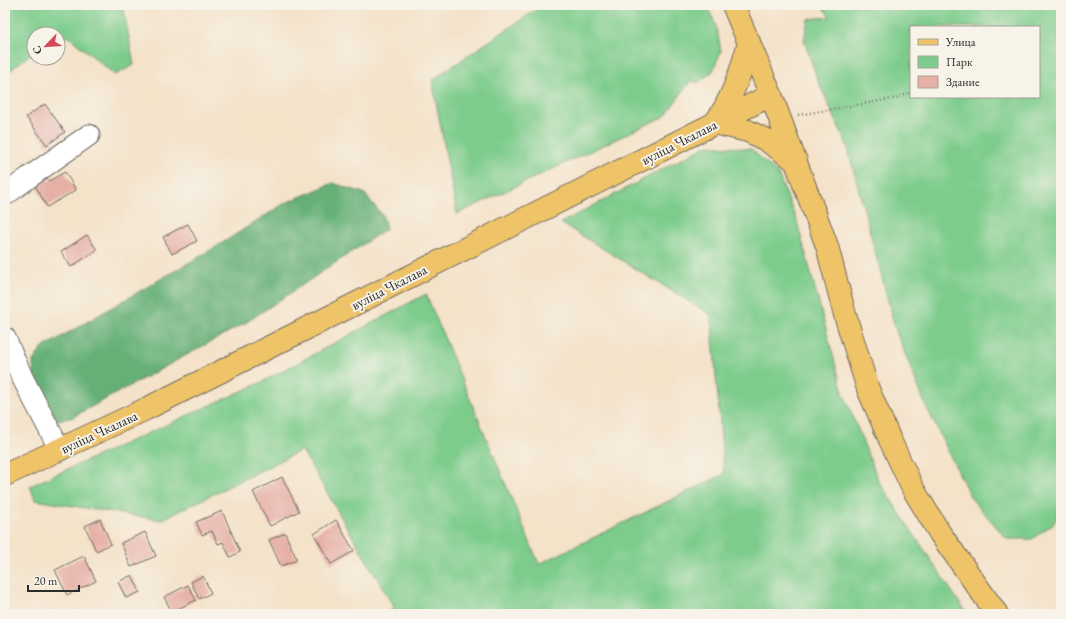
<svg xmlns="http://www.w3.org/2000/svg" width="1066" height="619" font-family="'EB Garamond',serif">
<style>
.green{fill:#7dcc8c;stroke:#547c5c;fill-rule:evenodd}
.forest{fill:#66b078;stroke:#486e52}
.building{fill:#e6b0a7}
.lines{fill:none;stroke-linecap:round;stroke-linejoin:round}
.street-casing{stroke:#716b62;stroke-width:23}
.primary-casing{stroke:#716b62;stroke-width:24}
.highway-casing{stroke:#716b62;stroke-width:24}
.path{stroke:#716b62;stroke-width:2.5;stroke-dasharray:1 3;stroke-linecap:butt}
.street{stroke:#fff;stroke-width:21}
.primary{stroke:#efc469;stroke-width:22}
.highway{stroke:#efc469;stroke-width:22}
.labels{text-anchor:middle;dominant-baseline:central;stroke-width:4;stroke-linejoin:round;paint-order:stroke}
.street-label{font-size:14px;fill:#2b2b2b;stroke:#f7f3e8}
</style>
<rect width="100%" height="100%" fill="#f7f3e8"/>
<filter id="ink" filterUnits="userSpaceOnUse"><feTurbulence type="fractalNoise" baseFrequency=".025" numOctaves="2"/><feDisplacementMap in="SourceGraphic" scale="8" xChannelSelector="R" yChannelSelector="G"/><feConvolveMatrix kernelMatrix="1 2 1 2 8 2 1 2 1" color-interpolation-filters="sRGB"/></filter>
<filter id="wash" filterUnits="userSpaceOnUse"><feTurbulence type="fractalNoise" baseFrequency=".012" numOctaves="4" result="noise"/><feDisplacementMap in="SourceGraphic" scale="16" xChannelSelector="R" yChannelSelector="G"/><feGaussianBlur stdDeviation="0.9" result="paint"/><feColorMatrix in="noise" values="0 0 0 0 0 0 0 0 0 0 0 0 0 0 0 0 0 1.4 0 .05"/><feComposite in="paint" operator="in"/></filter>
<g filter="url(#wash)">
<rect width="100%" height="100%" fill="#f4e2c9"/>
<g class="green">
<polygon points="5,5 123,5 134,65 115,75 68,36 58,39 58,34 34,34 34,51 5,75"/>
<polygon points="543,5 707,5 716,26 721,51 713,71 698,83 691,80 665,116 457,214 432,80"/>
<path d="M 821,5 L 1061,5 L 1061,507 L 1054,523 L 1032,539 L 1007,539 L 971,498 L 925,404 L 896,331 L 847,145 L 818,81 L 804,40 L 808,19 L 830,17 ZM 911,27 L 1039,27 L 1039,97 L 911,97 Z"/>
<polygon points="708,145 751,149 778,174 796,218 843,392 879,482 967,614 382,614 395,609 302,450 161,520 35,500 30,486 262,382 426,294 539,564 724,474 711,315 561,223"/>
</g>
<polygon class="forest" points="333,183 364,193 383,216 386,229 247,322 71,418 56,420 34,381 33,361 42,348 219,245 285,203"/>
<g id="blocks">
<g class="building">
<polygon points="45,104 65,132 47,145 26,117"/>
<polygon points="65,172 76,190 47,207 35,185 47,178 49,181"/>
<polygon points="188,224 197,241 172,254 163,237"/>
<polygon points="87,235 97,250 71,267 61,252"/>
<polygon points="282,477 299,511 270,526 253,492"/>
<polygon points="222,511 240,552 230,557 223,542 218,544 212,531 202,535 196,522"/>
<polygon points="100,519 111,544 96,551 85,526"/>
<polygon points="336,520 354,551 331,564 314,534"/>
<polygon points="145,532 156,556 131,567 121,543"/>
<polygon points="285,533 297,560 281,566 269,540"/>
<polygon points="84,556 96,581 67,595 55,570"/>
<polygon points="132,575 140,592 126,598 118,582"/>
<polygon points="203,576 211,593 199,599 191,582"/>
<polygon points="188,585 196,600 172,612 164,597"/>
</g>
</g>
</g>
<g filter="url(#ink)">
<use href="#blocks" fill-opacity="0" stroke="#716b62" stroke-width="1"/>
<g class="lines">
<defs>
<g id="street">
<polyline points="5,195 28,178 89,135"/>
<polyline points="5,338 22,377 60,450"/>
</g>
<polyline id="primary" points="733,5 771,95"/>
<g id="highway">
<polyline points="715,123 748,131 766,140 796,161"/>
<path d="M 715,123 C 732,100 742,70 749,42"/>
<polyline points="5,475 146,409 771,95 827,246 845,315 868,389 890,440 913,489 941,535 997,614"/>
</g>
</defs>
<use href="#street" class="street-casing"/>
<use href="#primary" class="primary-casing"/>
<use href="#highway" class="highway-casing"/>
<polyline class="path" points="798,115 897,98 911,92"/>
<use href="#street" class="street"/>
<use href="#primary" class="primary"/>
<use href="#highway" class="highway"/>
</g>
</g>
<g class="labels">
<g class="street-label">
<text transform="translate(679 142) rotate(-27)">вуліца Чкалава</text>
<text transform="translate(389 287) rotate(-27)">вуліца Чкалава</text>
<text transform="translate(99 432) rotate(-25)">вуліца Чкалава</text>
</g>
</g>
<rect width="1066" height="619" fill="none" stroke="#f7f3e8" stroke-width="20"/>
<rect x="910" y="26" width="130" height="72" fill="#f7f3e8" stroke="#a5a39c"/>
<rect x="918" y="39" width="20" height="6" fill="#efc469" stroke="#a5a39c"/>
<text x="946" y="46" font-size="12" fill="#2b2b2b">Улица</text>
<rect x="918" y="56" width="20" height="12" fill="#7dcc8c" stroke="#a5a39c"/>
<text x="946" y="66" font-size="12" fill="#2b2b2b">Парк</text>
<rect x="918" y="76" width="20" height="12" fill="#e6b0a7" stroke="#a5a39c"/>
<text x="946" y="86" font-size="12" fill="#2b2b2b">Здание</text>
<g transform="translate(46 46) rotate(245)"><circle r="19" fill="#f7f3e8" stroke="#a5a39c"/>
<path d="M0-3L7 15L0 10L-7 15Z" fill="#d1495b"/>
<text y="-6" font-size="11" font-weight="bold" text-anchor="middle" fill="#2b2b2b">С</text>
</g>
<path d="M28 585v6h51v-6" fill="none" stroke="#2b2b2b" stroke-width="2"/>
<text x="34" y="585" font-size="12" fill="#2b2b2b" stroke="#f7f3e8" stroke-width="3" paint-order="stroke">20 m</text>
</svg>
